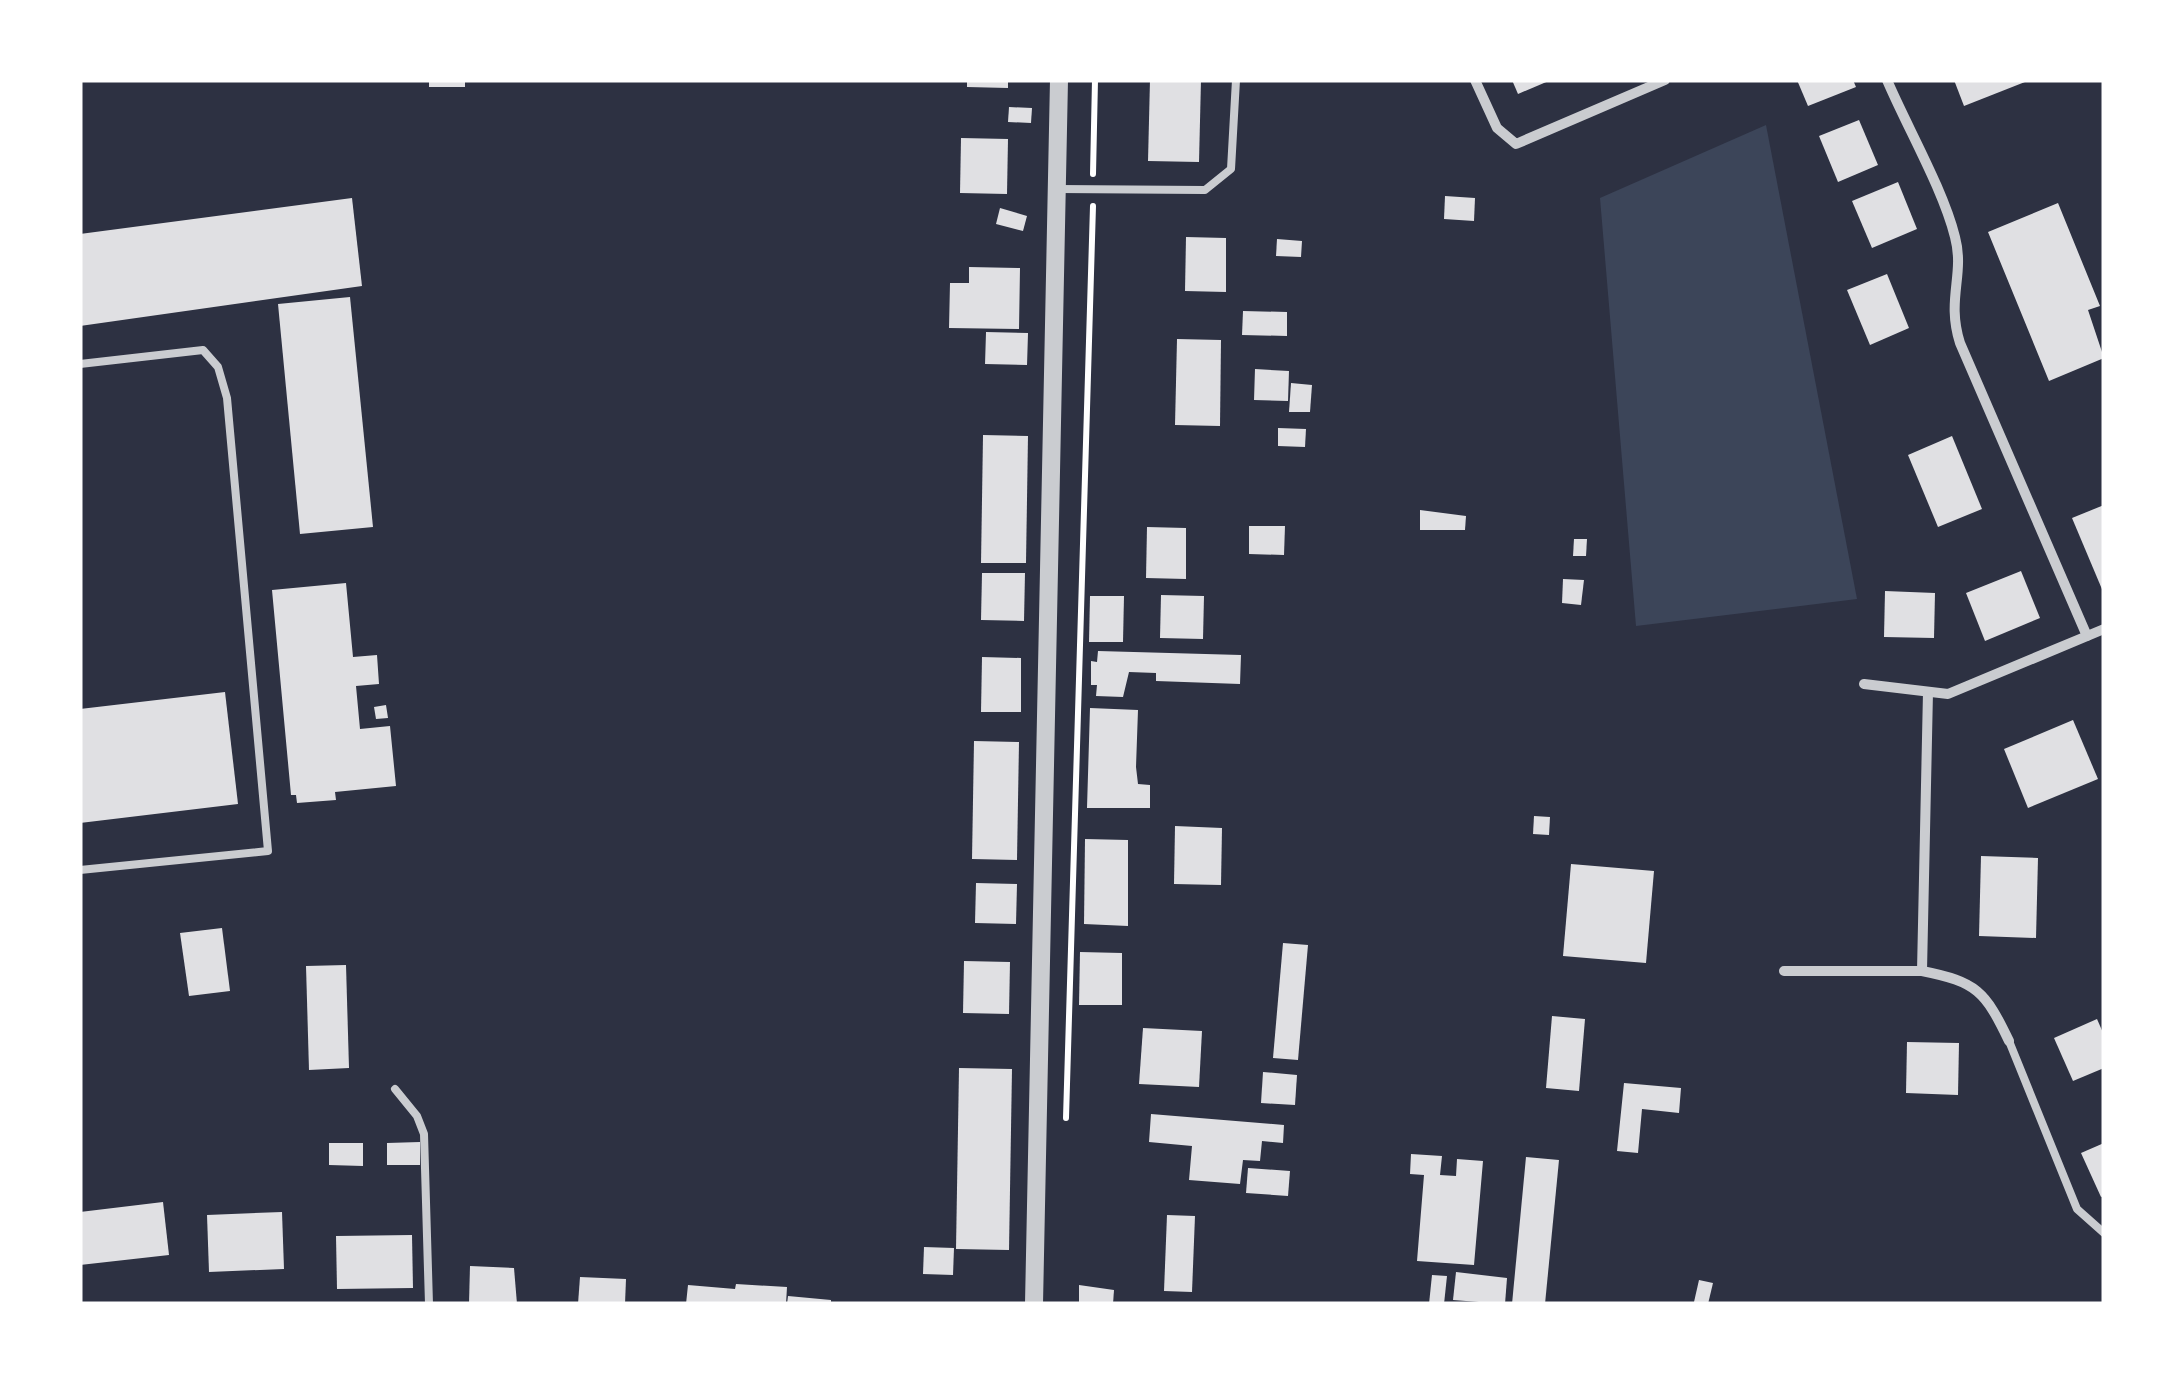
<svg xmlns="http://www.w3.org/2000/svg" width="2184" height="1384" font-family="'Source Sans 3',sans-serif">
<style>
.green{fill:#3c4559}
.building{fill:#e0e0e3}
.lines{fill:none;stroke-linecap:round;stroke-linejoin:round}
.path{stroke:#fff;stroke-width:6}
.service{stroke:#caccd0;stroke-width:8}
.minor{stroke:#caccd0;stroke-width:10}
.tertiary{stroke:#caccd0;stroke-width:18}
</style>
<rect width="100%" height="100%" fill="#2d3142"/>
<polygon class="green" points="1766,125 1857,599 1636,626 1600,198"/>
<g class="building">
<rect x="429" y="80" width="36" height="7"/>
<polygon points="967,80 1008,80 1008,88 967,87"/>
<polygon points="1150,80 1201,80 1199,162 1148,161"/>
<polygon points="1512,80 1551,80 1518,94"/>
<polygon points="1797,80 1853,80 1856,87 1808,106"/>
<polygon points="1954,80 2030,80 1964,106"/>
<polygon points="1009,107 1032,108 1031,123 1008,122"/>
<polygon points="1859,120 1878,165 1838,182 1819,136"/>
<polygon points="961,138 1008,139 1007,194 960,193"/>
<polygon points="1898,182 1917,229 1872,248 1852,201"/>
<polygon points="1445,196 1475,198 1474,221 1444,219"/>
<polygon points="352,198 362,286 80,326 80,234"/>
<polygon points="2058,203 2100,306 2088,310 2104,358 2049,381 1988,232"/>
<polygon points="1000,208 1027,216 1023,231 996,224"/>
<polygon points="1186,237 1226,238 1226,292 1185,291"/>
<polygon points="1277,239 1302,241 1301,257 1276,256"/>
<polygon points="969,267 1020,268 1019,329 949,328 950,283 969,283"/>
<polygon points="1887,274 1909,328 1870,345 1847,290"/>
<polygon points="350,297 373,527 300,534 278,304"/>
<polygon points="1243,311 1287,312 1287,336 1242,335"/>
<polygon points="986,332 1028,333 1027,365 985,364"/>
<polygon points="1177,339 1221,340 1220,426 1175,425"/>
<polygon points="1255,369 1289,371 1288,401 1254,400"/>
<polygon points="1291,383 1312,385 1310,412 1289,412"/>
<polygon points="1278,428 1306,429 1305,447 1278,446"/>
<polygon points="983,435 1028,436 1026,563 981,563"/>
<polygon points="1952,436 1982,509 1938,527 1908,455"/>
<polygon points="2104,505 2104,594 2072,518"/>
<polygon points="1420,510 1466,516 1465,530 1420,530"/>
<polygon points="1249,526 1285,526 1284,555 1249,554"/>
<polygon points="1147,527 1186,528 1186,579 1146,578"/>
<polygon points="1574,539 1587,539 1586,556 1573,556"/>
<polygon points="2021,571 2040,618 1985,641 1966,593"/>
<polygon points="982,573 1025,573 1024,621 981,620"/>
<polygon points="1563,579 1584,580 1581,605 1562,603"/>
<polygon points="346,583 353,657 377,655 379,684 356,686 360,729 390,726 396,786 335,792 336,800 297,803 296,795 291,795 272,590"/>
<polygon points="1885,591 1935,593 1934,638 1884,637"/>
<polygon points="1161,595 1204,596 1203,639 1160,638"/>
<polygon points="1090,596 1124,596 1123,642 1089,642"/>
<polygon points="1098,651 1241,655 1240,684 1156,681 1156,673 1129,672 1123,697 1096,696 1097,685 1091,685 1091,661 1097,662"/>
<polygon points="982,657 1021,658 1021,712 981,712"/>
<polygon points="225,692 238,804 80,823 80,709"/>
<polygon points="386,705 388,718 376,719 374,707"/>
<polygon points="1090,708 1138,710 1136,767 1138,784 1150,785 1150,808 1087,808"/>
<polygon points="2073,720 2098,779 2028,808 2004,749"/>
<polygon points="974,741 1019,742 1017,860 972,859"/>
<polygon points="1534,816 1550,817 1549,835 1533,834"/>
<polygon points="1175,826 1222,828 1221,885 1174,884"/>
<polygon points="1085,839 1128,840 1128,926 1084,924"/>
<polygon points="1981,856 2038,858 2036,938 1979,936"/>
<polygon points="1571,864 1654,871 1646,963 1563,956"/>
<polygon points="976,883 1017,884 1016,924 975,923"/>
<polygon points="222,928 230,991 189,996 180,933"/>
<polygon points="1283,943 1308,945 1298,1060 1273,1058"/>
<polygon points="1080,952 1122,953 1122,1005 1079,1005"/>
<polygon points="964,961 1010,962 1009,1014 963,1013"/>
<polygon points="346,965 349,1068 309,1070 306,966"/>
<polygon points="1552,1016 1585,1019 1579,1091 1546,1088"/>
<polygon points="2097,1019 2104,1035 2104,1068 2073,1081 2054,1038"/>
<polygon points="1143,1028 1202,1031 1199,1087 1139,1084"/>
<polygon points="1907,1042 1959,1043 1958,1095 1906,1093"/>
<polygon points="959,1068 1012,1069 1009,1250 956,1249"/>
<polygon points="1263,1072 1297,1075 1295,1105 1261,1103"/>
<polygon points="1624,1083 1681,1088 1679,1113 1642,1109 1638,1153 1617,1151"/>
<polygon points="1151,1114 1284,1125 1283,1143 1262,1141 1260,1161 1243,1160 1240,1184 1189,1180 1192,1146 1149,1142"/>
<polygon points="420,1142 420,1165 387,1165 387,1143"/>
<polygon points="329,1143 363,1143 363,1166 329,1165"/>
<polygon points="2104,1143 2104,1196 2101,1197 2081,1153"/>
<polygon points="1411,1154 1442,1156 1440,1175 1456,1176 1457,1159 1483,1161 1474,1265 1417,1261 1424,1175 1410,1174"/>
<polygon points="1526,1157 1559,1160 1545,1304 1512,1304"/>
<polygon points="1248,1168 1290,1171 1288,1196 1246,1193"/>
<polygon points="163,1202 169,1255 80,1265 80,1212"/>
<polygon points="282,1212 284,1269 209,1272 207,1215"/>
<polygon points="1167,1215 1195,1216 1192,1292 1164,1291"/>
<polygon points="412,1235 413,1288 337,1289 336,1236"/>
<polygon points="924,1247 954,1248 953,1275 923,1274"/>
<polygon points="470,1266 514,1268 517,1304 469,1304"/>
<polygon points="1456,1272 1507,1278 1505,1304 1453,1300"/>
<polygon points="1432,1275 1447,1276 1444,1304 1429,1304"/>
<polygon points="580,1277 626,1279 625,1304 578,1304"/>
<polygon points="1699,1280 1713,1283 1708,1304 1694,1302"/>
<polygon points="736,1284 787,1287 786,1304 686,1304 688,1285 735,1289"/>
<polygon points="1079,1285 1114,1290 1113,1304 1079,1304"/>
<polygon points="788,1296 831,1300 831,1304 787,1304"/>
</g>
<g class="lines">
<g class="path">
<polyline points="1093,174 1095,80"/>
<polyline points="1066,1118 1093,206"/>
</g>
<g class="service">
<polyline points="1058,189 1205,190 1231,169 1236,80"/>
<polyline points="80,364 203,350 218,367 227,398 268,851 80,870"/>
<polyline points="2009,1041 2077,1209 2104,1233"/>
<polyline points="395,1089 417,1116 424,1134 429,1304"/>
</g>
<g class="minor">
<polyline points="1475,80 1497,128 1516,144 1665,80"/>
<path d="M 1887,80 C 1907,127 1943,189 1955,237 C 1965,275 1946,299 1960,343 L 2087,636"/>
<polyline points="1864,684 1948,694 2104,629"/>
<polyline points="1784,971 1922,971 1928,692"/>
<path d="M 1922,971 C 1977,982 1985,991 2009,1041"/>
</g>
<polyline class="tertiary" points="1034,1304 1059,80"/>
</g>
<rect width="2184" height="1384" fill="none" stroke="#ffffff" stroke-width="165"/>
</svg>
